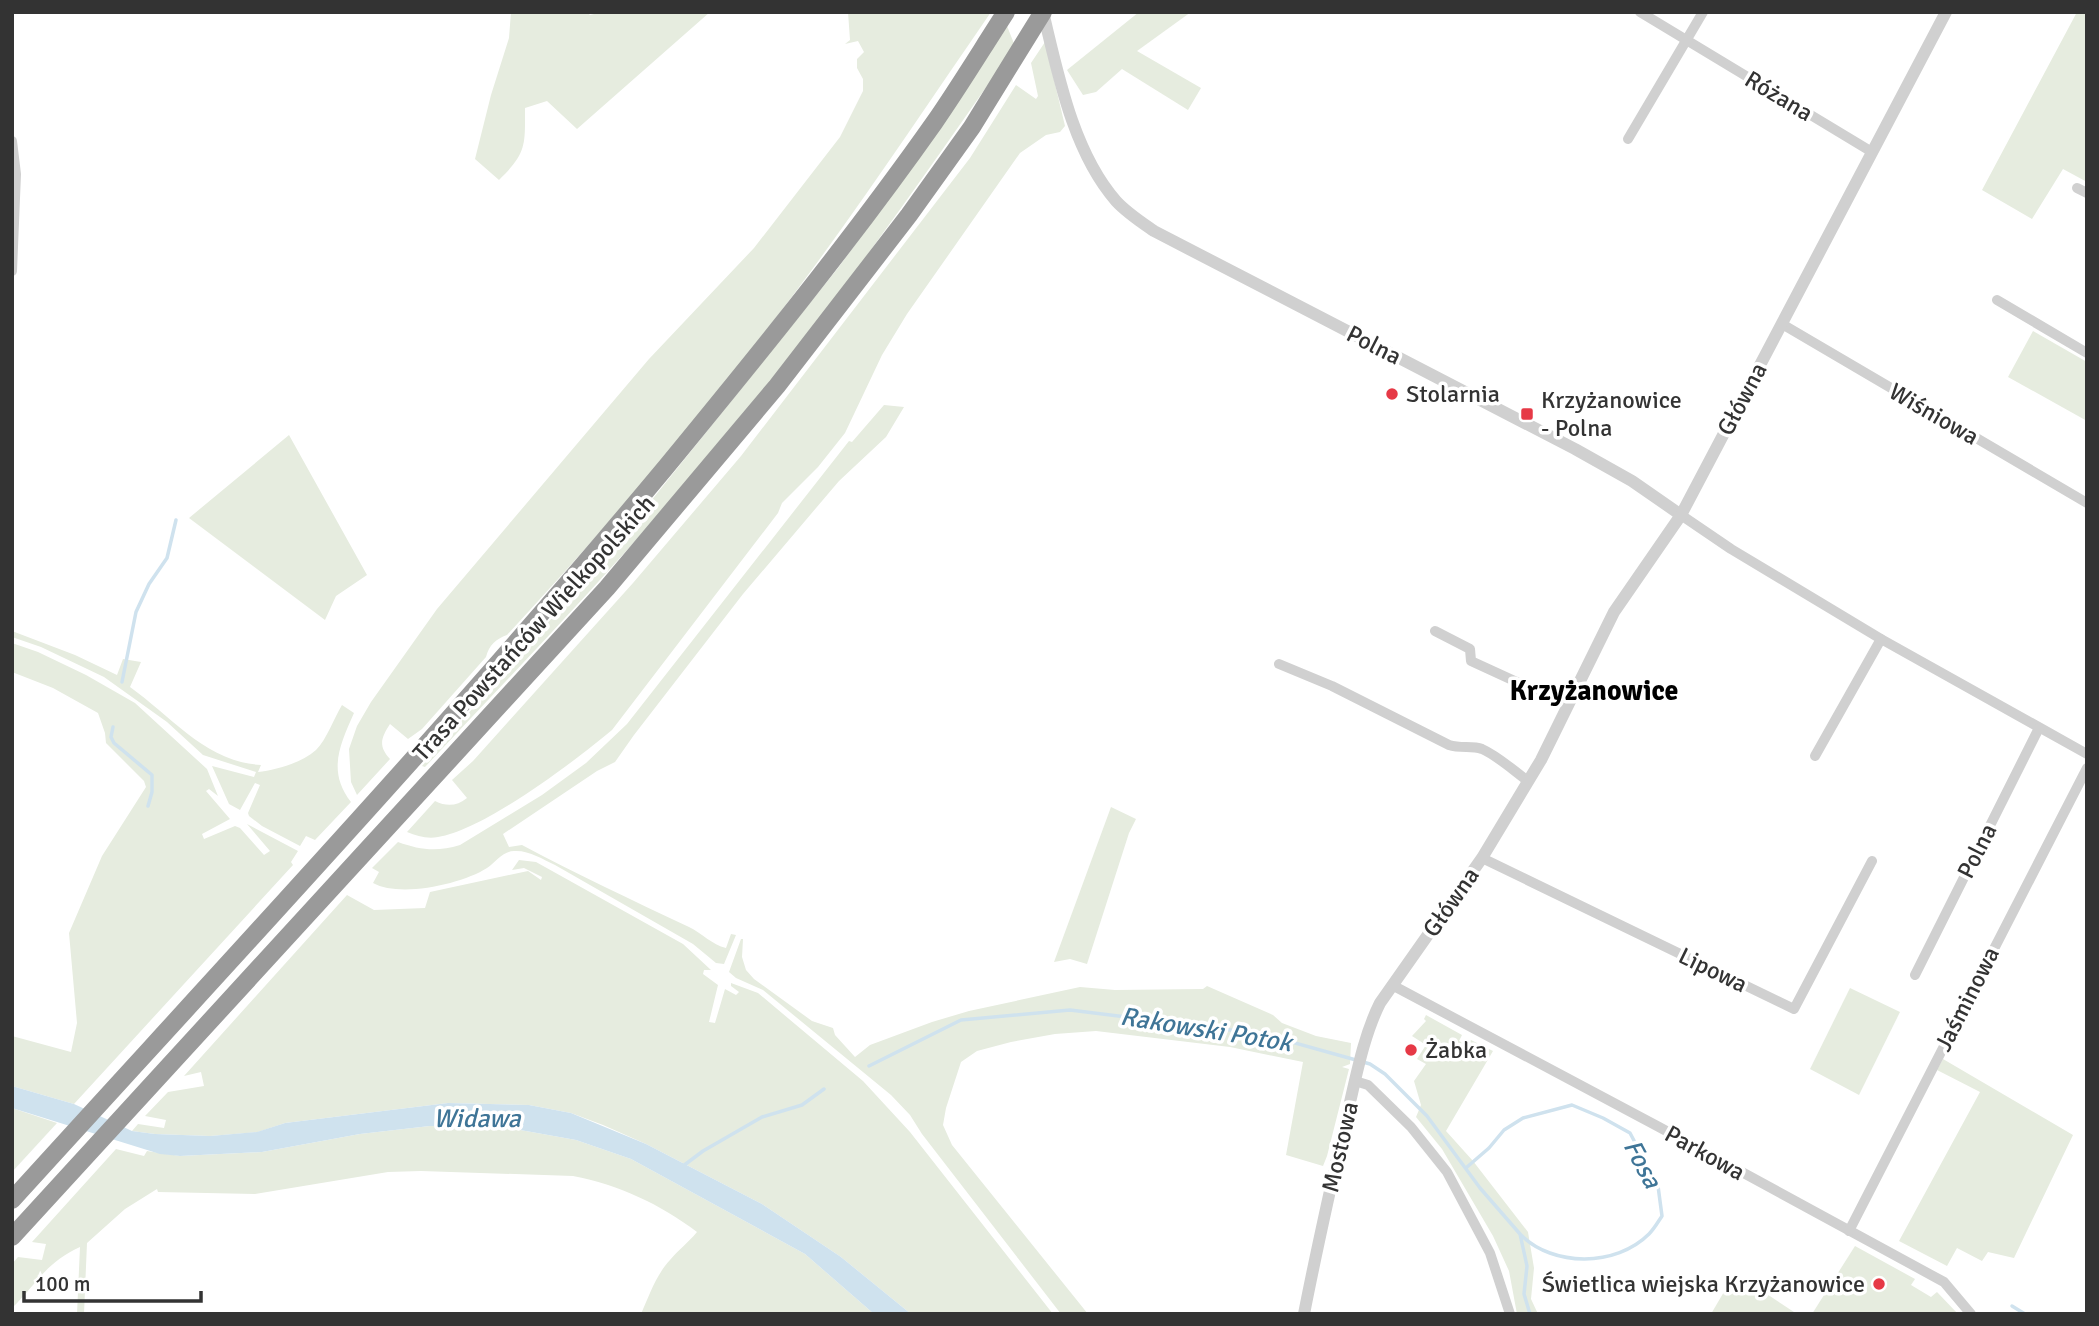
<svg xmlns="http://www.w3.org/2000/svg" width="2099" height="1326" font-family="Signika,sans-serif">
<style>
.green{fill:#e6ecdf}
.water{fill:#cfe2ee}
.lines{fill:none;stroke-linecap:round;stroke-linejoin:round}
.stream{stroke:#cfe2ee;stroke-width:3.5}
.minor{stroke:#d0d0d0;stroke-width:10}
.tertiary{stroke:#d0d0d0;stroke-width:12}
.motorway{stroke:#9a9a9a;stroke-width:18}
.poi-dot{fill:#e63946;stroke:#fff;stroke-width:2.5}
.labels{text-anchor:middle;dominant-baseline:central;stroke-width:7;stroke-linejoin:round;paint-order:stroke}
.street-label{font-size:24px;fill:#333;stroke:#fff}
.poi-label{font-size:24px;fill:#333;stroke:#fff;text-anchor:start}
.water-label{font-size:26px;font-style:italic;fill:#3f7597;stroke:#fff}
.quarter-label{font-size:28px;font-weight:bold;fill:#000;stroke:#fff}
</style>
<rect width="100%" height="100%" fill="#fff"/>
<g class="green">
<path d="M 511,12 L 587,12 L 590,15 L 602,12 L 710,12 L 577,129 L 547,101 L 525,108 C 525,145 527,153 499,180 L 475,159 L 491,95 L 509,38 Z"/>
<path d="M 848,12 L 991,12 C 934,95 878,179 819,260 C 723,392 617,516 507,635 C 496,639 489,645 486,657 L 422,729 L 408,739 L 390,724 C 381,738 378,746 390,759 L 357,795 L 351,782 L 349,749 L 357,726 L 371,702 L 437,609 L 649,359 L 754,248 L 840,137 L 863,91 L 863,79 L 857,68 L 857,59 L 864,52 L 858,41 L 845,44 L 850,40 Z"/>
<polygon points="1139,12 1191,12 1137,51 1201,88 1188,110 1122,69 1096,92 1083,95 1067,70"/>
<polygon points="2077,12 2087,12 2087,182 2063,169 2032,219 1982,190"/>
<path d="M 1007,26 L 1015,46 C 928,170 842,296 745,413 C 644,537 534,651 425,767 L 422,766 L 610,552 L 838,268 L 913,166 Z"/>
<path d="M 1045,42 L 1065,126 L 1060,132 L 1046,135 L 1020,153 L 907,314 L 882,355 L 845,433 L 818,467 L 782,503 L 778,513 L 612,730 C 575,761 484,830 438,837 C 427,839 417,836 407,832 L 435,801 C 447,807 457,806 467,798 L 452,780 L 473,761 L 633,583 L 741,456 L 970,158 L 1016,85 L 1036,99 L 1038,96 L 1031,63 Z"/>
<polygon points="2033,331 2087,362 2087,421 2008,377"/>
<path d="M 884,405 L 904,407 L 886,437 L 839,481 L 743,594 L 634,735 L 615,762 L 597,771 L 503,834 L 509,847 L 522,845 C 576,874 632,900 689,927 C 702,933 712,945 726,948 L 731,934 L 736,935 L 724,964 L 716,963 L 693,944 L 555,865 C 542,859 529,850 514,851 C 503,851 496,862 487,868 C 462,884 400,898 373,883 L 379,872 L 372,868 L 398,842 C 420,850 437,852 460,845 L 542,795 L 586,763 L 627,724 L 849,441 L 852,442 Z"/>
<polygon points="289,435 367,575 336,596 325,620 189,518"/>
<path d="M 12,631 L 75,655 L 117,675 L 123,659 L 141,662 L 130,687 C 172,717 206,762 261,765 L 258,772 C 276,770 301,763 316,750 C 327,739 334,718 342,705 L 354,713 C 340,745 327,771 351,802 L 315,840 L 306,836 L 300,846 L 262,826 L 249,816 L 248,813 L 260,785 L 255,783 L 240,810 L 229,804 L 212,766 L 254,777 L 256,772 L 203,755 L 167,722 L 104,677 L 41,647 L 12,637 Z"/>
<polygon points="12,643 38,652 86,675 135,703 207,769 218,796 209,789 206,791 230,819 202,834 204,839 235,826 240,828 264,855 270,851 247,824 298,851 291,862 293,865 74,1104 12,1086 12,1036 71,1052 77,1023 69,933 102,856 146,787 144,781 106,743 105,733 98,713 53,688 12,672"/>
<polygon points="1111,807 1136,819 1129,833 1087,964 1070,959 1054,962"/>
<polygon points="519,860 536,862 683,944 711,970 704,970 703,974 718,985 709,1022 715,1023 725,989 736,995 739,992 731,986 731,983 758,993 863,1081 910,1132 1053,1314 911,1314 841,1257 762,1204 646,1144 603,1125 571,1113 529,1105 448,1103 285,1123 258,1132 210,1136 155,1134 132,1131 138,1124 164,1128 166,1120 145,1116 168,1092 204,1086 201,1072 184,1076 347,895 374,910 425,908 430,892 528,871 541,880 542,877 524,868 512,870"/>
<polygon points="741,939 743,939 742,957 746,970 754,979 812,1021 833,1028 835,1035 855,1057 870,1045 932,1022 969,1011 1080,987 1115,990 1203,989 1207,986 1273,1015 1282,1023 1316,1036 1351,1043 1350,1064 1342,1067 1349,1069 1327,1156 1323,1166 1286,1155 1303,1062 1230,1047 1096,1031 1055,1034 1011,1042 977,1051 961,1062 946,1108 943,1125 952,1145 1088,1314 1061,1314 922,1134 910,1115 891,1095 763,990 736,978 729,972"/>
<polygon points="1850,988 1900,1012 1859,1095 1810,1069"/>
<polygon points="1426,1015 1462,1035 1459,1041 1467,1045 1471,1040 1493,1051 1446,1131 1473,1161 1528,1232 1534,1268 1531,1299 1538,1314 1517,1314 1509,1271 1493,1236 1442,1149 1416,1117 1421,1105 1414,1081 1426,1064 1417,1059 1426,1045 1412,1036 1426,1021 1424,1019"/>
<polygon points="1943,1059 2073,1135 2014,1258 1988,1252 1982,1261 1957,1248 1947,1266 1899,1241 1980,1092 1937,1070"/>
<polygon points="12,1108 57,1123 12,1172"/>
<path d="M 430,1126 L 509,1128 L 576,1140 L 631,1159 L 805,1254 L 874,1314 L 641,1314 C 649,1296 656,1275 670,1260 C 678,1250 688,1243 697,1232 C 660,1204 619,1185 573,1176 L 421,1171 L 388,1172 L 255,1194 L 158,1192 L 157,1189 L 125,1209 L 87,1243 L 84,1314 L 77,1314 L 80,1247 C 45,1263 37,1284 12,1308 L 12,1264 L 18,1257 L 42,1260 L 46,1244 L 32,1242 L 116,1149 L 144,1156 L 147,1151 L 180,1156 L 262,1152 L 360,1134 Z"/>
<polygon points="1855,1246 1915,1279 1911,1285 1931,1297 1937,1292 1958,1314 1812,1314"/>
<polygon points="1735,1273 1797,1314 1711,1314"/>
</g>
<polygon class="water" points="12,1086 74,1104 132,1131 155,1134 210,1136 257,1132 285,1123 448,1103 529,1105 571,1113 646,1144 762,1204 841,1257 911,1314 874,1314 805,1254 631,1159 576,1140 509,1128 430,1126 360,1134 262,1152 180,1156 160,1154 12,1108"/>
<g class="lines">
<g class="stream">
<polyline points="122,682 136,612 149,584 167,558 176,520"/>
<polyline points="113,727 111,737 114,743 152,775 152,792 148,806"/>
<polyline points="1363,1062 1370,1064 1385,1074 1427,1116 1480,1188 1520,1234 1527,1266 1524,1294 1530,1314"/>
<polyline points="869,1066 961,1020 1070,1010 1263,1034 1356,1060"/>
<polyline points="683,1166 703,1151 762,1117 802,1105 824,1089"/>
<path d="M 1467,1167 L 1489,1148 L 1504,1130 L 1523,1118 L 1572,1105 L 1603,1118 L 1630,1133 L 1658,1186 L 1662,1216 C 1658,1222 1654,1229 1649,1234 C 1616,1267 1553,1267 1521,1235"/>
<polyline points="2012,1306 2025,1314"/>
</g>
<g class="minor">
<polyline points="1640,12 1872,152"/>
<polyline points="1628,139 1703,12"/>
<polyline points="12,141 16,174 12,271"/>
<polyline points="2077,188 2087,193"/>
<polyline points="1997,300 2087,353"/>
<polyline points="1782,324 2087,503"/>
<polyline points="1681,515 1731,549 1881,639 2087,754"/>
<polyline points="1435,631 1470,649 1471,661 1567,705"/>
<path d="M 1279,664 L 1332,686 L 1449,745 C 1461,749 1472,745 1482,749 C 1498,756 1514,771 1528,781"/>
<polyline points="1815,756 1881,639"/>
<polyline points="1482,858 1794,1009 1872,861"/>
<polyline points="1915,975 2039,728"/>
<polyline points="1392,985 1659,1127 1944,1282 1971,1314"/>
<polyline points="1355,1081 1368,1085 1411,1127 1447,1172 1490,1253 1510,1314"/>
<polyline points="1849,1231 2087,768"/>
</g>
<g class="tertiary">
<path d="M 1043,12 C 1058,74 1073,152 1116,201 C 1127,213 1141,222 1154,231 L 1575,449 L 1632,481 L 1681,515"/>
<path d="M 1304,1314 C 1317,1247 1332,1181 1347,1115 C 1356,1078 1363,1037 1380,1003 L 1482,858 L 1541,760 L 1614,612 L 1681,515 L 1946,12"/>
</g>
<g class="motorway">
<path d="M 12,1200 C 232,958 456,719 666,467 C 758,355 850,242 934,123 C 959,87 982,49 1006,12"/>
<polyline points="12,1237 607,588 777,386 909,215 972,127 1043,12"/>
</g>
</g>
<g class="poi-dot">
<circle cx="1392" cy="394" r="7"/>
<rect x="1520" y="407" width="14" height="14" rx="3.5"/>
<circle cx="1411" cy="1050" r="7"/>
<circle cx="1879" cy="1284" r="7"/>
</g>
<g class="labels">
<g class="street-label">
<text transform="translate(1779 96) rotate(31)">Różana</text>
<text transform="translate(1374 345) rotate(27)">Polna</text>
<text transform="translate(1742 399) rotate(-62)">Główna</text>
<text transform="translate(1934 414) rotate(30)">Wiśniowa</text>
<text transform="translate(534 628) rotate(-48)">Trasa Powstańców Wielkopolskich</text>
<text transform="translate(1977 851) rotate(-63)">Polna</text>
<text transform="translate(1451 902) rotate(-55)">Główna</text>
<text transform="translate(1713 970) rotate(26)">Lipowa</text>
<text transform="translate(1967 999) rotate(-63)">Jaśminowa</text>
<text transform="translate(1340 1147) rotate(-77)">Mostowa</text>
<text transform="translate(1705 1153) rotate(29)">Parkowa</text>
</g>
<g class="poi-label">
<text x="1406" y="394">Stolarnia</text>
<text x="1541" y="400">Krzyżanowice<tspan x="1541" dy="28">- Polna</tspan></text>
<text x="1425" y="1050">Żabka</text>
<text x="1865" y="1284" text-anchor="end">Świetlica wiejska Krzyżanowice</text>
</g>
<g class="water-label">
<text transform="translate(1206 1030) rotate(9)">Rakowski Potok</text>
<text x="477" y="1119">Widawa</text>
<text transform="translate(1642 1164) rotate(62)">Fosa</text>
</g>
<g class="quarter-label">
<text x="1594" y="691">Krzyżanowice</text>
</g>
</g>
<rect width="2099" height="1326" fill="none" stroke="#333333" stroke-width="28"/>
<path d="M24 1291v10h177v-10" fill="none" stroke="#333333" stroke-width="3.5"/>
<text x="35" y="1291" font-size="21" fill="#333333" stroke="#ffffff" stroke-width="5" paint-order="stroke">100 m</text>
</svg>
